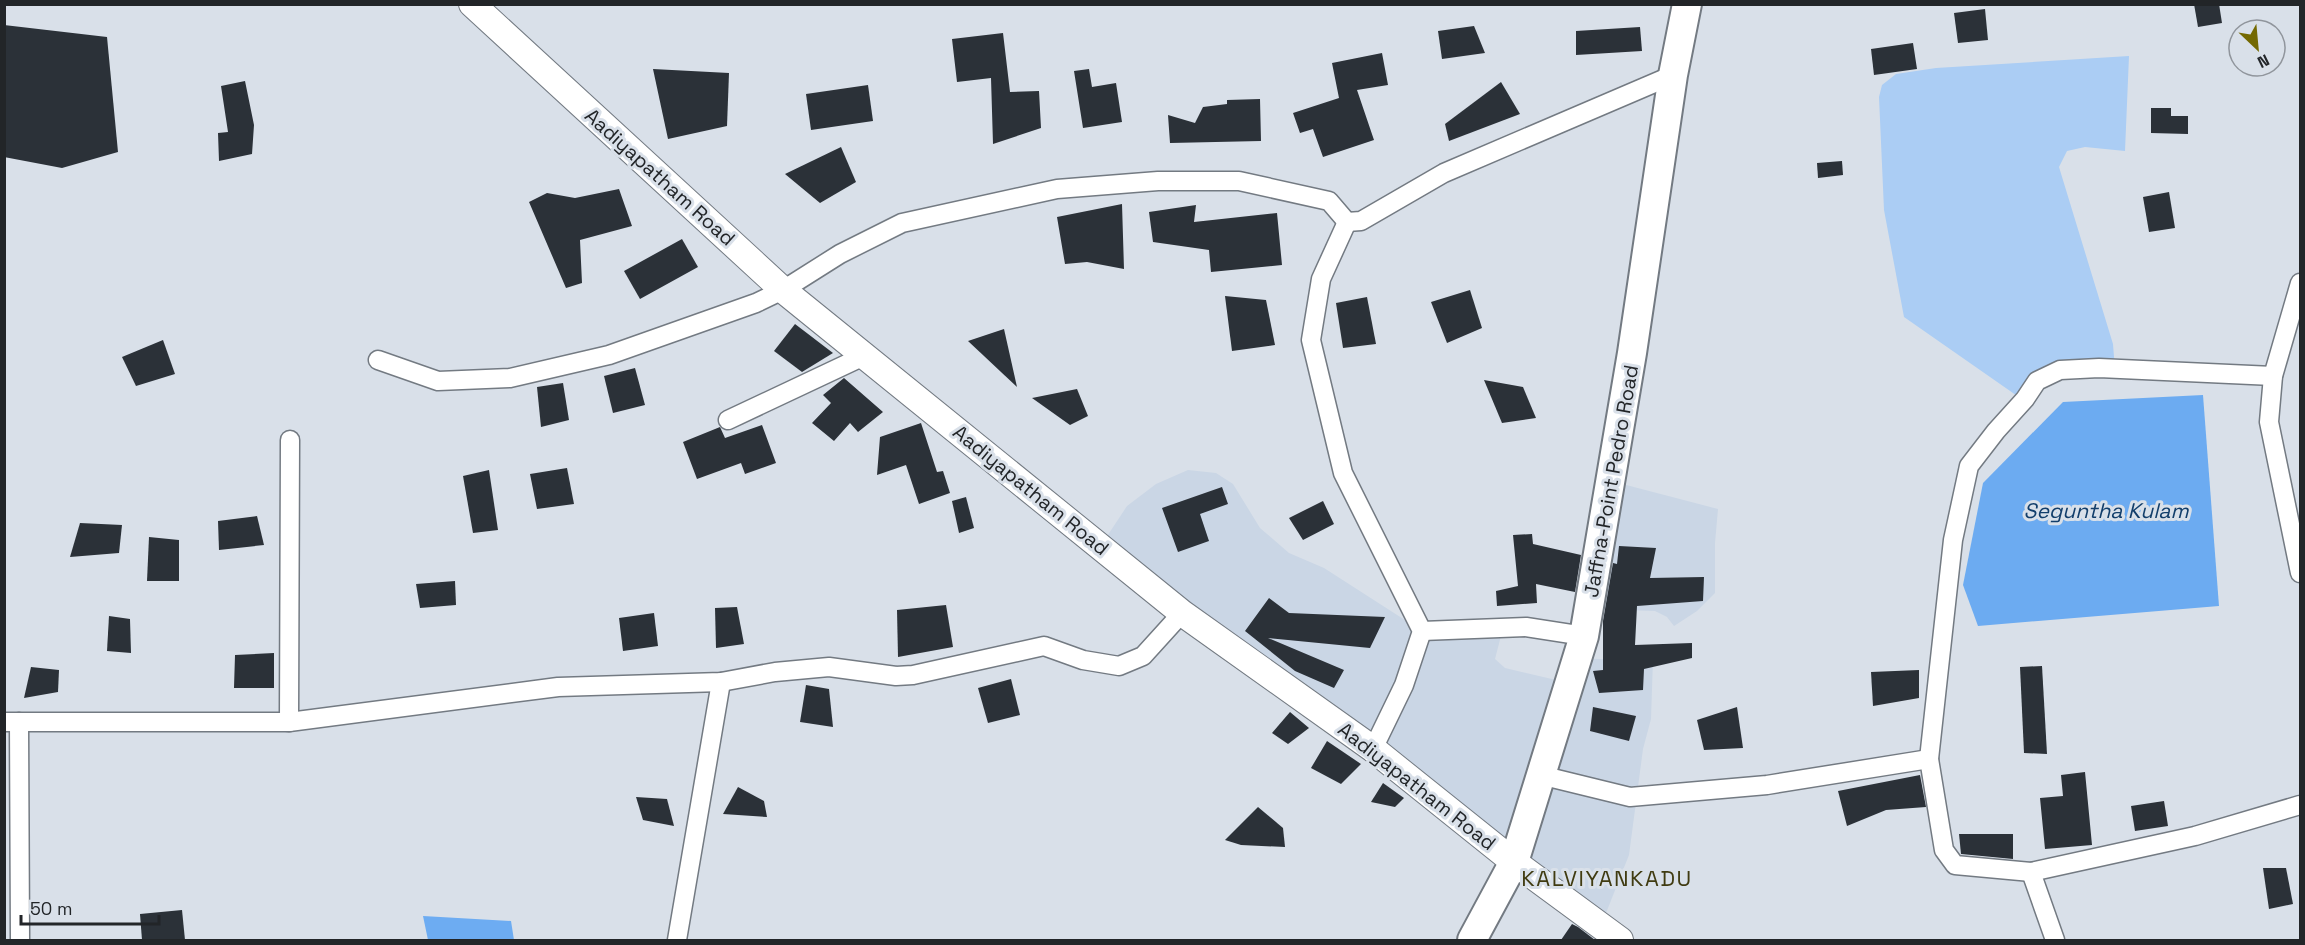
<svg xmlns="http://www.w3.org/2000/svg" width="2305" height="945" font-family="'Space Grotesk',sans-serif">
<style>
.built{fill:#cad6e5}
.green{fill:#abcdf4}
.forest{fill:#6dacf2}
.water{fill:#6cabf1}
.building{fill:#2b3138}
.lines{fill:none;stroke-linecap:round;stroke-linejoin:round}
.street-casing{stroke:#737a82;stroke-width:21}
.secondary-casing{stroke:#737a82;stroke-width:28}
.primary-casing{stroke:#737a82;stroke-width:32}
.street{stroke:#fff;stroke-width:18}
.secondary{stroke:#fff;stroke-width:26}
.primary{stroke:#fff;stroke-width:28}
.labels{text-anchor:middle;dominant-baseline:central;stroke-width:6;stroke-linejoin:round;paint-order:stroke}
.street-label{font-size:20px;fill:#222528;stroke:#d9e0e9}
.water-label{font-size:21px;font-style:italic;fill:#123e6b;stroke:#d9e0e9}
.quarter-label{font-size:22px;letter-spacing:1.5px;fill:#403b11;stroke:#d9e0e9}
</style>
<rect width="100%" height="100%" fill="#d9e0e9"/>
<g class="built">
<polygon points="1188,470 1216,473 1233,484 1260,528 1289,553 1324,568 1422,631 1503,628 1495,659 1505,668 1569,683 1577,658 1643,661 1653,659 1651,719 1643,749 1629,855 1606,913 1598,924 1100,547 1127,506 1156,484"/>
<polygon points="1611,481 1718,509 1715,543 1715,593 1697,611 1674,626 1667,617 1655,611 1589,609"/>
</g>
<polygon class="green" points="2129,56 2125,151 2085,147 2067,151 2059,167 2113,344 2115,370 2060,370 2023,400 1904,317 1884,210 1879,97 1882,85 1896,74 1936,68"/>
<polygon class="forest" points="423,916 511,921 514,940 428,940"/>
<polygon class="water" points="2203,395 2219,606 1978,626 1963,585 1983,483 2063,402"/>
<g class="building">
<polygon points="2194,4 2219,4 2222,23 2198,27"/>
<polygon points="1985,9 1988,40 1958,43 1954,13"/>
<polygon points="4,25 107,37 118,152 62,168 4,157"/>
<polygon points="1474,26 1485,53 1442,59 1438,31"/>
<polygon points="1640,27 1642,51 1576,55 1576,31"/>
<polygon points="1003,33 1010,92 1039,91 1041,128 993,144 991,78 957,82 952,39"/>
<polygon points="1913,43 1917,69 1874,75 1871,49"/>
<polygon points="1382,53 1388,85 1357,90 1374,140 1323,157 1313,129 1300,133 1293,113 1339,98 1332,63"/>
<polygon points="653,69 729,73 727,126 668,139"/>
<polygon points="1089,69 1092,87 1116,83 1122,122 1083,128 1074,71"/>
<polygon points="245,81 254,125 252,154 219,161 218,133 228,132 221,86"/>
<polygon points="1501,82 1520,114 1449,141 1445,124"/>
<polygon points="868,85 873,121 811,130 806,94"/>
<polygon points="1260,99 1261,141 1170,143 1168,115 1195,123 1203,107 1227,104 1227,100"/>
<polygon points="2151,108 2171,108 2171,116 2188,116 2188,134 2151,133"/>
<polygon points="841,147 856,182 820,203 785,174"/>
<polygon points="1842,161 1843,175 1818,178 1817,163"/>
<polygon points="619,189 632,226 580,240 582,283 566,288 529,202 547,193 575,198"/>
<polygon points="2169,192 2175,228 2149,232 2143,197"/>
<polygon points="1122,204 1124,269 1087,262 1065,264 1057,217"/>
<polygon points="1196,205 1194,222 1277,213 1282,265 1211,272 1209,250 1153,242 1149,212"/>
<polygon points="682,239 698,267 640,299 624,271"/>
<polygon points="1470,290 1482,328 1447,343 1431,302"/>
<polygon points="1225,296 1266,300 1275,345 1232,351"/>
<polygon points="1367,297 1376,344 1343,348 1336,303"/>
<polygon points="795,324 833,353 802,372 774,351"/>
<polygon points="1004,329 1017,387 968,341"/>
<polygon points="163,340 175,374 136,386 122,357"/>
<polygon points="635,368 645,405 613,413 604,376"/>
<polygon points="844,378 883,412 858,432 850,423 834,441 812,423 831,403 823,395"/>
<polygon points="1484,380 1523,387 1536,418 1502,423"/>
<polygon points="563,383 569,420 541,427 537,387"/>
<polygon points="1077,389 1088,416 1070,425 1032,398"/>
<polygon points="921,423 937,472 943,471 950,493 919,504 906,465 877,475 880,437"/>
<polygon points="762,425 776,463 745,474 741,463 697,479 683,442 720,427 725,438"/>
<polygon points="567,468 574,504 537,509 530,474"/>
<polygon points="489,470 498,530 473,533 463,476"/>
<polygon points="1222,487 1228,504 1200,514 1209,541 1178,552 1162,508"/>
<polygon points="966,497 974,528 959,533 952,501"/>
<polygon points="1323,501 1334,524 1303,540 1289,518"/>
<polygon points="257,516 264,545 219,550 218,521"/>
<polygon points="80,523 122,525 119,553 70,557"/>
<polygon points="1532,534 1533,544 1581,555 1575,592 1536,584 1537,603 1497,606 1496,591 1518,586 1513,535"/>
<polygon points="149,537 179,540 179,581 147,581"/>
<polygon points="1619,546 1656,548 1650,578 1704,577 1703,601 1637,606 1635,645 1692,643 1692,658 1644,669 1643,690 1599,693 1593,671 1603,670 1603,621 1613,563 1617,564"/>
<polygon points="455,581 456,605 420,608 416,584"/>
<polygon points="1269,598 1289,613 1385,617 1370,648 1268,638 1344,670 1334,688 1295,671 1245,631"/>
<polygon points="946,605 953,647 898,657 897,610"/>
<polygon points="737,607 744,644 716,648 715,608"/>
<polygon points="654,613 658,646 623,651 619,618"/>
<polygon points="109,616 130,619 131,653 107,651"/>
<polygon points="274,653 274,688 234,688 235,655"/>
<polygon points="2042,666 2047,754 2024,753 2020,667"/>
<polygon points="31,667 59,670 58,692 24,698"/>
<polygon points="1919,670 1919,698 1873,706 1871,672"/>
<polygon points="1011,679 1020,715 988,723 978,688"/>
<polygon points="806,685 829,689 833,727 800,722"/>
<polygon points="1593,707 1636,716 1629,741 1590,731"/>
<polygon points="1737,707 1743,748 1704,750 1697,720"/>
<polygon points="1290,712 1309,728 1288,744 1272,733"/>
<polygon points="1327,741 1361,764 1341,784 1311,768"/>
<polygon points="2085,772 2092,845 2045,849 2040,798 2063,796 2061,775"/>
<polygon points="1920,775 1926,807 1886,810 1847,826 1838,791"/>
<polygon points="1383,783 1404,798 1395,807 1371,802"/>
<polygon points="738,787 764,801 767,817 723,814"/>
<polygon points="636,797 667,799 674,826 643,820"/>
<polygon points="2164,801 2168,826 2135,831 2131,806"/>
<polygon points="1258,807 1283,828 1285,847 1241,845 1225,840"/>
<polygon points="1959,834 2013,834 2013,859 1961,854"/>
<polygon points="2263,868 2286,868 2293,904 2269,909"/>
<polygon points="182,910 185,940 142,940 140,914"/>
<polygon points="1572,924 1578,927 1595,940 1561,940"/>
</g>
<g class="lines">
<defs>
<g id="street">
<polyline points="1347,222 1321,279 1311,340 1343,473 1422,631 1404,685 1373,749"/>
<polyline points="2300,283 2273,376 2269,422 2300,573"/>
<polyline points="378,360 438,381 510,378 609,355 756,303 783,290 840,254 902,223 1057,189 1158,181 1239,181 1329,201 1347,222 1361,221 1444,173 1673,75"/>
<polyline points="2273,376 2099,368 2060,370 2037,381 2025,399 1996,431 1969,466 1953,540 1929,759 1944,850 1955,865 2031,872 2195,836 2300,805"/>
<polyline points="728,420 866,355"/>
<polyline points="1422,631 1526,627 1584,636"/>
<polyline points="4,722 289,722 558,687 721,682 775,672 829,667 896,676 913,675 1044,646 1083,660 1119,666 1143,656 1182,613"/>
<polyline points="19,722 20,940"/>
<polyline points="289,722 290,440"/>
<polyline points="1540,775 1630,797 1767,785 1929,759"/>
<polyline points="2031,872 2055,940"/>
<polyline points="677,940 721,682"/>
</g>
<polyline id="secondary" points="472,4 783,290 1182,613 1373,749 1514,862 1620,940"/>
<polyline id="primary" points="1472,940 1514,862 1584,636 1632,353 1673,75 1687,4"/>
</defs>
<use href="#street" class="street-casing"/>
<use href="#secondary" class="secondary-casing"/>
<use href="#primary" class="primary-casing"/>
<use href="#street" class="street"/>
<use href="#secondary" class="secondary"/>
<use href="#primary" class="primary"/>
</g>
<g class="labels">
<g class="street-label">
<text transform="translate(660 177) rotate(42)">Aadiyapatham Road</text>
<text transform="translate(1611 481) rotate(-80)">Jaffna-Point Pedro Road</text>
<text transform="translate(1031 490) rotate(39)">Aadiyapatham Road</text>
<text transform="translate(1417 786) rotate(38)">Aadiyapatham Road</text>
</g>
<g class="water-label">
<text x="2106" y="510">Seguntha Kulam</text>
</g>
<g class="quarter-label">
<text x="1607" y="878">KALVIYANKADU</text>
</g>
</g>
<rect width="2305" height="945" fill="none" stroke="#222528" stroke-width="12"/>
<g transform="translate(2257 48) rotate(154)"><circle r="28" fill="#d9e0e9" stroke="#90959c" stroke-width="1.5"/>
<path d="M0-4.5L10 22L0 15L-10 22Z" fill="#746901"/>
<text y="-9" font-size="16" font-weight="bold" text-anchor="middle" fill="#222528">N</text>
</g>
<path d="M21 915v9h138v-9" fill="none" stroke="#222528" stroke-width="3"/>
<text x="30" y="915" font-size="18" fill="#222528" stroke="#d9e0e9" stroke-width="4.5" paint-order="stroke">50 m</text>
</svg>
